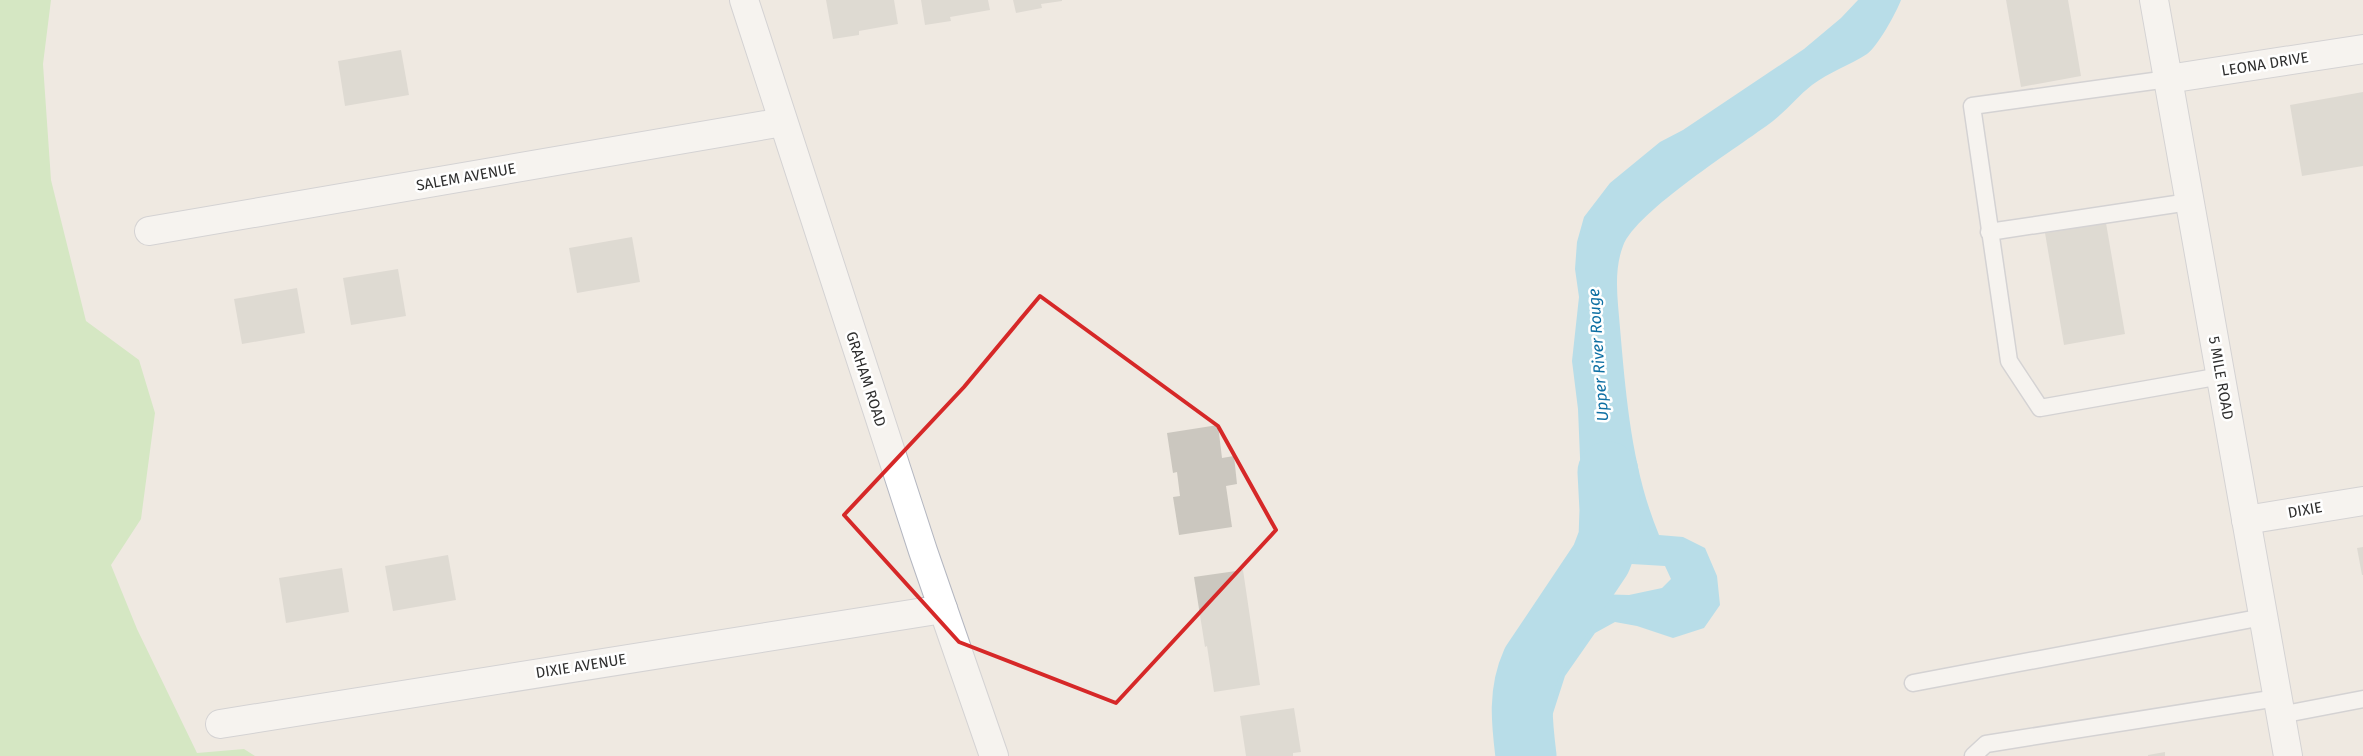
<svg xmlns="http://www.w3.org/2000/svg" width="2363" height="756" font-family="'Fira Sans',sans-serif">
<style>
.green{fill:#b6e59e}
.water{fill:#75cff0}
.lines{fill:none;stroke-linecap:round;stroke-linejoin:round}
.river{stroke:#75cff0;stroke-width:61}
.building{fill:#cbc7bf}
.service-casing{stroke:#b4b7c1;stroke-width:19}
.minor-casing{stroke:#b4b7c1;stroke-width:30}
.secondary-casing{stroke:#b4b7c1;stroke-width:30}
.service{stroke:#fff;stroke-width:16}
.minor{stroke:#fff;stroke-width:28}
.secondary{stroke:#fff;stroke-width:28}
.marked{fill:none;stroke:#d62828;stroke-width:4;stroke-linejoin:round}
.labels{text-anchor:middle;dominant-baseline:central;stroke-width:5;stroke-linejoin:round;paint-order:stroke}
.street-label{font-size:15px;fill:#2e2e2e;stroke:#fff}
.water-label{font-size:16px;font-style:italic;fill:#0d6fa3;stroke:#fff}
</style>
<rect width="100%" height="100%" fill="#efe9e1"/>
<polygon class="green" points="0,0 51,0 43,64 51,180 86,321 139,360 155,413 141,519 111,565 137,629 197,753 244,749 255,756 0,756"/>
<path class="water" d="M 1858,0 L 1901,0 C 1896,13 1878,46 1867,54 C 1850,65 1829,72 1812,85 C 1798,96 1787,110 1773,121 C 1740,146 1636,211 1623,246 C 1613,272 1618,301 1620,328 C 1626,398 1632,470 1659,535 L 1683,537 L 1705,548 L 1717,576 L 1720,605 L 1704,628 L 1673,638 L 1637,626 L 1615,622 L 1595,633 L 1565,676 L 1546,735 L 1543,756 L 1502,756 L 1501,748 L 1508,689 L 1526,636 L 1546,615 L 1561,603 L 1595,594 L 1629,595 L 1662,588 L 1671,579 L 1665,566 L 1615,563 L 1594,551 L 1586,534 L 1582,506 L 1578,409 L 1572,361 L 1579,297 L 1575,269 L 1577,242 L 1584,217 L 1610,183 L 1660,142 L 1683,130 L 1804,49 L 1841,18 Z"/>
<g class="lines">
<path class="river" d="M 1526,756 C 1522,723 1518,693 1532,662 L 1601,559 L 1609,538 L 1610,510 L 1608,472"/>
</g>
<g class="building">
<polygon points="826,0 894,0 898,24 859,31 859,35 833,39"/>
<polygon points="921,0 988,0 990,10 950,17 951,21 925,25"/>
<polygon points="1013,0 1062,0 1062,1 1041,4 1042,8 1016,13"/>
<polygon points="2006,0 2068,0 2081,76 2021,87"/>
<polygon points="401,50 409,95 345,106 338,61"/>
<polygon points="2363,92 2363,166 2302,176 2290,105"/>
<polygon points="2106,223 2125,334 2064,345 2045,233"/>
<polygon points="632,237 640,282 577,293 569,248"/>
<polygon points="398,269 406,316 351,325 343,278"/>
<polygon points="297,288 305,333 242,344 234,299"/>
<polygon points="1218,425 1222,458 1234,456 1237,484 1226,486 1232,527 1179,535 1173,497 1180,496 1177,472 1173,473 1167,433"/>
<polygon points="2363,547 2363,575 2362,575 2357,548"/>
<polygon points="448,555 456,600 393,611 385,566"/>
<polygon points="342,568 349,612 286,623 279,578"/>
<polygon points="1243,570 1260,685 1214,692 1207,646 1205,647 1194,577"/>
<polygon points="1294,708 1301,752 1293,753 1293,756 1246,756 1240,716"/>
<polygon points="2165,752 2165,756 2148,756 2148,755"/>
</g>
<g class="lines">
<defs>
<g id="service">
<polyline points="2168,79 1972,106 2009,361 2040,408 2221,376"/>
<polyline points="1989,232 2189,202"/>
<polyline points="1913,683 2263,617"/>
<polyline points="2280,715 2363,699"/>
<polyline points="1973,756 1986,744 2277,698"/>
</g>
<g id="minor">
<polyline points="744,0 923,551 994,756"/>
<polyline points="2168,79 2363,49"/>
<polyline points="149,231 783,122"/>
<polyline points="2246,520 2363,501"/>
<polyline points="220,724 943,609"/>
</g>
<polyline id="secondary" points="2154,0 2288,756"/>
</defs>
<use href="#service" class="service-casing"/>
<use href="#minor" class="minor-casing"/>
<use href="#secondary" class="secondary-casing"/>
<use href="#service" class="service"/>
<use href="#minor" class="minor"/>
<use href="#secondary" class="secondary"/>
</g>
<path d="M0 0H2363V756H0ZM 1040,296 L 1218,426 L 1276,530 L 1116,703 L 959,642 L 844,515 L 964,387 Z" fill="#efe9e1" fill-opacity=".55" fill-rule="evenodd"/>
<path class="marked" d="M 1040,296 L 1218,426 L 1276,530 L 1116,703 L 959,642 L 844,515 L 964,387 Z"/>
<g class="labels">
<g class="street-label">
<text transform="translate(2265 64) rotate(-9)">LEONA DRIVE</text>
<text transform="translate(466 177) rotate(-10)">SALEM AVENUE</text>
<text transform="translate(2221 378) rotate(80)">5 MILE ROAD</text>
<text transform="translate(866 379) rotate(72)">GRAHAM ROAD</text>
<text transform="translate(2305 510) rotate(-10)">DIXIE</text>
<text transform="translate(581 666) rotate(-9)">DIXIE AVENUE</text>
</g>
<g class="water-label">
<text transform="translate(1598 355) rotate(-94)">Upper River Rouge</text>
</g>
</g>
</svg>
